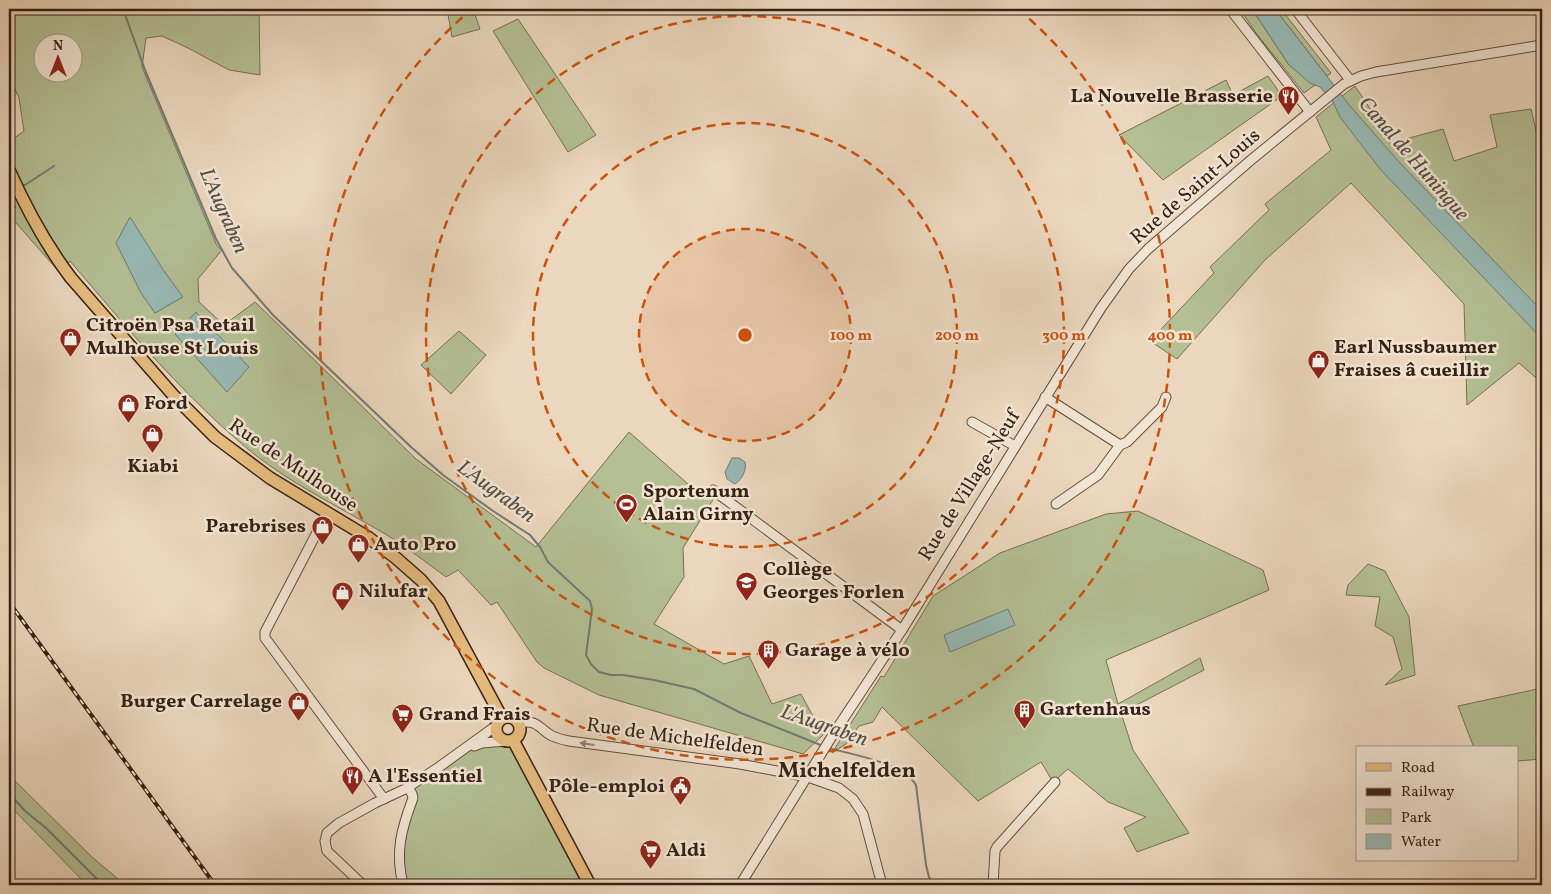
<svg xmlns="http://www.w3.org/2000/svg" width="1551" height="894" font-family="Vollkorn,serif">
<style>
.green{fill:#b4bf94;stroke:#767054;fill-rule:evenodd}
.water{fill:#98b9b5;stroke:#717c75}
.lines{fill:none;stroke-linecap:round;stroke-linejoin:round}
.stream{stroke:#717c75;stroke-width:2}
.minor-casing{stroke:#644e3e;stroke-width:11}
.major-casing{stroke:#372114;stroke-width:14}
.minor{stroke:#f2e5d4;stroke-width:9}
.major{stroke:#e6bc7e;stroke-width:11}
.rail-casing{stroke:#372114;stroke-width:4}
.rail{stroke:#f2e5d4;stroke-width:2;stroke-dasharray:5.5;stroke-linecap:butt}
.oneway{fill:#948374}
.ring{fill:none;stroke:#cd510d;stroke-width:2.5;stroke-dasharray:9 6}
.labels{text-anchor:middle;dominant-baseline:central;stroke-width:5;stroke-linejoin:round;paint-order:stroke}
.poi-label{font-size:20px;font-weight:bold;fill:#372114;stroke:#f2e5d4;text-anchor:start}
.street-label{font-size:20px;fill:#372114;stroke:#f2e5d4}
.water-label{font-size:21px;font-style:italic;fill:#544f44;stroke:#f2e5d4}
.quarter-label{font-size:22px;font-weight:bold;fill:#372114;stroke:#f2e5d4}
.centre{fill:#cd510d;stroke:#f2e5d4;stroke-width:2.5}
.ring-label{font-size:15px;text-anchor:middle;font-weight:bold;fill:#cd510d;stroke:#f2e5d4;stroke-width:5;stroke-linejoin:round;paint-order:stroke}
</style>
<rect width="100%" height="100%" fill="#ebd7bd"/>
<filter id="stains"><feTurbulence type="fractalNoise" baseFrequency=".004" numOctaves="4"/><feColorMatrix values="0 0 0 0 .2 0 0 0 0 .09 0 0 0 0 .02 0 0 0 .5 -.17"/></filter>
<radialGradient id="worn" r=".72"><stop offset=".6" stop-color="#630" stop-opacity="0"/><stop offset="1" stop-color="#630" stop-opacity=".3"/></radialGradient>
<g class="green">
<path d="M 9,9 L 259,9 L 260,75 L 229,70 L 188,48 L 162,36 L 146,38 L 142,67 L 217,246 L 222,250 L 198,279 L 199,302 L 224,325 L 255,302 L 416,459 L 536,547 L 629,432 L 696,491 L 714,498 L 683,548 L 684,577 L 654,624 L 724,664 L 749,656 L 772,704 L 801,694 L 823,735 L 803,754 L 599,695 L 544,668 L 537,662 L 497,602 L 491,605 L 458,570 L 446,577 C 427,563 408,548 387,535 C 343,509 295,486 254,454 C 185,398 128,329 70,261 L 60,273 L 10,216 L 16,207 L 9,205 L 9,142 L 24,131 L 19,98 L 9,77 ZM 42,42 L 72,42 L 72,72 L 42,72 ZM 164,271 L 182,297 L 155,313 Z"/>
<polygon points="447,9 473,9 480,29 452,37"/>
<polygon points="1240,9 1252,9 1289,65 1315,85 1304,93 1256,33"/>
<polygon points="1275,9 1281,9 1331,73 1327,76"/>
<polygon points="518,19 596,135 568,152 493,31"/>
<polygon points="1268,76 1282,96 1163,180 1119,135 1226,80 1233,95"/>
<polygon points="1355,86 1381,125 1394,142 1443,129 1454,161 1497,147 1490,115 1531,109 1542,157 1542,383 1519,363 1467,405 1464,304 1351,183 1265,260 1177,359 1150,341 1214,273 1210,267 1269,210 1265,204 1331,150 1316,117"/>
<polygon points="459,331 486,355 451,394 421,365"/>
<polygon points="1138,511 1263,570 1269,590 1106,660 1118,704 1200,658 1204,670 1121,713 1133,750 1189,833 1137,852 1124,828 1146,817 1108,802 1068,769 1053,782 1041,762 978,801 882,707 873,722 859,726 846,744 832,753 881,676 884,677 933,596 1000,553 1106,514"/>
<polygon points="1368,564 1385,571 1409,617 1415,675 1385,685 1402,669 1393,637 1375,626 1380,597 1346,595 1348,585"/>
<polygon points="1542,688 1542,759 1517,761 1517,748 1474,748 1458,706"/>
<polygon points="499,743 510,745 585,885 403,885 399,852 413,798 408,787 466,748"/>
<polygon points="9,775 92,857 125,885 87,885 9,805"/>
</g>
<g class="water">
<polygon points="1252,9 1275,9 1350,106 1400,163 1542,311 1542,339 1380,169 1340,117 1333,102 1320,87 1310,83 1289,65"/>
<polygon points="130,217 164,271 183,297 155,313 141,293 116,243"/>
<polygon points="196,312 249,367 227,392 175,334"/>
<path d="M 732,458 L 739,458 L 745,462 C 747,470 742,479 735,484 L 727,479 L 725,472 Z"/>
<polygon points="1008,609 1015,625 950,652 944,635"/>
</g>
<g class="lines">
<g class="stream">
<polyline points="123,9 145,70 216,239 232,268 273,315 411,447 443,475 493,511 530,535 540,547 548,562 590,601 592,609 586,655 591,664 599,672 611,675 623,675 654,680 694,689 741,713 823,746"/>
<polyline points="20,186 25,185 54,166"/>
<path d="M 828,748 C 851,754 903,763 916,785 L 926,865 L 929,877 L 934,885"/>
<polyline points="9,793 25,811 46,828 103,885"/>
</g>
<defs>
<g id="minor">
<polyline points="1230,9 1310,112"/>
<polyline points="1295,9 1350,80"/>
<polyline points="1045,397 1120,445"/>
<polyline points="972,422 1015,446"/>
<polyline points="713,490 902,630"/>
<polyline points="1056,504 1098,475 1120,445 1127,442 1162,407 1166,397"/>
<polyline points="327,513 265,632 265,638 384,799"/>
<path d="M 519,723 C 538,719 538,728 552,736 C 557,738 563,740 569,741 L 740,764 L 808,777 L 839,788 L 853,799 L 863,814 L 882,885"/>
<polyline points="474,746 482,743 506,741"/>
<polyline points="363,885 327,851 325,841 327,833 339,823 375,803 405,789 439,767 496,726"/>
<path d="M 403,885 C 395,852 401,830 413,798 L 412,794 L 408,787"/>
<polyline points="740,885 834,733 902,630 1101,308 1129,269 1148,249 1251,160 1344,84 1361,76 1376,72 1542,45"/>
<polyline points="993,885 995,851 997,847 1055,782"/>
</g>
<g id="major">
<path d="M 9,170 C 26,208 46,245 71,278 L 174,396 L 215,437 L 270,478 L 369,538 L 396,558 L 421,580 L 439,601 L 502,718"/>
<circle cx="508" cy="729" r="12"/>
<polyline points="513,740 590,885"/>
</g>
</defs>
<use href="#minor" class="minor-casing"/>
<use href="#major" class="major-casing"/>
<use href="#minor" class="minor"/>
<use href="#major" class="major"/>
<defs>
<polyline id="rail" points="9,602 215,885"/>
</defs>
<use href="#rail" class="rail-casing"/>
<use href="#rail" class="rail"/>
</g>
<defs><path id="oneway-solid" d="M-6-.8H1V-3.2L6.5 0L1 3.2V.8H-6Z" transform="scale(1.25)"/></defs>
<use class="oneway" href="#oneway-solid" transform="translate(587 744) rotate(-172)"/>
<circle cx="745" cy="335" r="106" fill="#cd510d" fill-opacity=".12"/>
<g class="ring">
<circle cx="745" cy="335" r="106"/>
<circle cx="745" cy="335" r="212"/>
<circle cx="745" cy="335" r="319"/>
<path d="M1018 9A425 425 0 1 1 472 9"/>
</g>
<defs>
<symbol id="restaurant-pin" viewBox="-11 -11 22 30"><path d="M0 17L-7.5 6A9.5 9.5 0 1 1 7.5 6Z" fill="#8f2418" stroke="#f2e5d4"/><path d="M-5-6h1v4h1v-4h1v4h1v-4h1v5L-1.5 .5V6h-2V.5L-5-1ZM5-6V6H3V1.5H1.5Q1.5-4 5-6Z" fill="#fff"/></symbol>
<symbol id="shop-pin" viewBox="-11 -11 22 30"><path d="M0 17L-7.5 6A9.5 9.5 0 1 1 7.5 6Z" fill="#8f2418" stroke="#f2e5d4"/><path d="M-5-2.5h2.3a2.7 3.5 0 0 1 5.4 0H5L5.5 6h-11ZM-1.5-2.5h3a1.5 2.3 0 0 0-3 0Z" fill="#fff"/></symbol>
<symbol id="stadium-pin" viewBox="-11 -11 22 30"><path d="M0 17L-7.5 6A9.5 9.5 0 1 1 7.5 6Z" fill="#8f2418" stroke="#f2e5d4"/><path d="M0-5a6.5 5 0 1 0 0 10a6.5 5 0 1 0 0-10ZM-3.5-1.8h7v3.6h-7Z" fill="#fff"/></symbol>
<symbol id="school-pin" viewBox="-11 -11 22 30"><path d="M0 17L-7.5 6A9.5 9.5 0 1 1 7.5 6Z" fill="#8f2418" stroke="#f2e5d4"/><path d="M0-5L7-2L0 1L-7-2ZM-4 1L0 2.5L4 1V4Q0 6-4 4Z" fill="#fff"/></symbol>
<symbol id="building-pin" viewBox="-11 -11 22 30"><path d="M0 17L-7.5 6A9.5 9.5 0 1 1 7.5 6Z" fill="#8f2418" stroke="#f2e5d4"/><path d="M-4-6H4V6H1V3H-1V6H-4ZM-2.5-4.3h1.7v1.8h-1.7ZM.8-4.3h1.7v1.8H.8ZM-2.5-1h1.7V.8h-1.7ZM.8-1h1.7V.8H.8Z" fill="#fff"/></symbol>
<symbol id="supermarket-pin" viewBox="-11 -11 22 30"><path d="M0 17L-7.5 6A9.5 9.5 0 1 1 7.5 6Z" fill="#8f2418" stroke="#f2e5d4"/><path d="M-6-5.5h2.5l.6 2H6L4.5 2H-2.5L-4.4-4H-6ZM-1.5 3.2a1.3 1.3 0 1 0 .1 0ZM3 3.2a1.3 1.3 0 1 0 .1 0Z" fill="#fff"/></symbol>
<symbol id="civic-pin" viewBox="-11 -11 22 30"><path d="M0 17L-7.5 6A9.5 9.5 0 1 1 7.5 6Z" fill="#8f2418" stroke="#f2e5d4"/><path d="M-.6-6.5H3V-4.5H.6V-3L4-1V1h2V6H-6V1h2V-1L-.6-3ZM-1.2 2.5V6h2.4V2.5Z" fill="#fff"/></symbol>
</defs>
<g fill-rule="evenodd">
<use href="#restaurant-pin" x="1276" y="84" width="25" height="34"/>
<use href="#shop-pin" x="58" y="326" width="25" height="34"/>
<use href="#shop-pin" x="1306" y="348" width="25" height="34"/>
<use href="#shop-pin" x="116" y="392" width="25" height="34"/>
<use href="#shop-pin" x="140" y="422" width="25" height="34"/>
<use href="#stadium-pin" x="614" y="492" width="25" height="34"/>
<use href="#shop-pin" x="310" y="514" width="25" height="34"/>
<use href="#shop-pin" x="346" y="532" width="25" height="34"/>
<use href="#school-pin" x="734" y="570" width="25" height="34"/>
<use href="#shop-pin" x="330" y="580" width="25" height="34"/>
<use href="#building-pin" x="756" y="638" width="25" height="34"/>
<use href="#shop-pin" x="286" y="690" width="25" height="34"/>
<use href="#building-pin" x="1012" y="698" width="25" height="34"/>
<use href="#supermarket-pin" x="390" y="702" width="25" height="34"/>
<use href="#restaurant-pin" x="340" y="764" width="25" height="34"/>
<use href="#civic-pin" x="668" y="774" width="25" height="34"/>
<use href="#supermarket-pin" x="638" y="838" width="25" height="34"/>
</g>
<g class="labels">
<g class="poi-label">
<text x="1273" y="97" text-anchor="end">La Nouvelle Brasserie</text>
<text x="86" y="326">Citroën Psa Retail<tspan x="86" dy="23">Mulhouse St Louis</tspan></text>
<text x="1334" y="348">Earl Nussbaumer<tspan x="1334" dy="23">Fraises â cueillir</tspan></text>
<text x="144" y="404">Ford</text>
<text x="153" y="467" text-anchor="middle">Kiabi</text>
<text x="643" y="492">Sportenum<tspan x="643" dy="23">Alain Girny</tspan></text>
<text x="306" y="527" text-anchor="end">Parebrises</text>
<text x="374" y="545">Auto Pro</text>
<text x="763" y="570">Collège<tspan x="763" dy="23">Georges Forlen</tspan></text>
<text x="359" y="592">Nilufar</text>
<text x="785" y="651">Garage à vélo</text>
<text x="282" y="702" text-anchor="end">Burger Carrelage</text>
<text x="1040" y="710">Gartenhaus</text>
<text x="419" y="715">Grand Frais</text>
<text x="368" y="777">A l'Essentiel</text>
<text x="665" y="787" text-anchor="end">Pôle-emploi</text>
<text x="666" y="851">Aldi</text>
</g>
<g class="street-label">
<text transform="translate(1196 187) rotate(-41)">Rue de Saint-Louis</text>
<text transform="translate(293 466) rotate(34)">Rue de Mulhouse</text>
<text transform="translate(970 486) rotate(-58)">Rue de Village-Neuf</text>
<text transform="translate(675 738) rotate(8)">Rue de Michelfelden</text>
</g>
<g class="water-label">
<text transform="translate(1413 159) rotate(49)">Canal de Huningue</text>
<text transform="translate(223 211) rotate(66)">L'Augraben</text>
<text transform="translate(496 492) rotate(36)">L'Augraben</text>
<text transform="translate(824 726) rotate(19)">L'Augraben</text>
</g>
<g class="quarter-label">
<text x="847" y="771">Michelfelden</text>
</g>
</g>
<circle cx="745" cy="335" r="8" class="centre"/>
<g class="ring-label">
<text x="851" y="340">100 m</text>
<text x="957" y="340">200 m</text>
<text x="1064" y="340">300 m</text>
<text x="1170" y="340">400 m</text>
</g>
<rect width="1551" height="894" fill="none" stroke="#ebd7bd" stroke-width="30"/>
<rect x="10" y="10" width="1531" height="874" fill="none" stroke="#372114" stroke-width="2.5"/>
<rect x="15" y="15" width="1521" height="864" fill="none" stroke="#372114"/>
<rect x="1356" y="746" width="162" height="115" fill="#f2e5d4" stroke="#a79787"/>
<rect x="1366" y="763" width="25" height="8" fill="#e6bc7e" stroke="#a79787"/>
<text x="1401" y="772" font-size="15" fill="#372114">Road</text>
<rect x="1366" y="788" width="25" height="8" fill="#372114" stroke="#a79787"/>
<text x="1401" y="796" font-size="15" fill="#372114">Railway</text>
<rect x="1366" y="809" width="25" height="15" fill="#b4bf94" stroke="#a79787"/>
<text x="1401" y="822" font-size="15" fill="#372114">Park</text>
<rect x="1366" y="834" width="25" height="15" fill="#98b9b5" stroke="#a79787"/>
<text x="1401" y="846" font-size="15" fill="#372114">Water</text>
<g transform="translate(58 58)"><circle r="24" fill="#f2e5d4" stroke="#a79787"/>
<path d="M0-4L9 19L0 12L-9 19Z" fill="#8f2418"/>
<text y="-8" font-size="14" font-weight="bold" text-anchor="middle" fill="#372114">N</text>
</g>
<rect width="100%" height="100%" filter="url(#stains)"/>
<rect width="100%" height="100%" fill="url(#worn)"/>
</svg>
